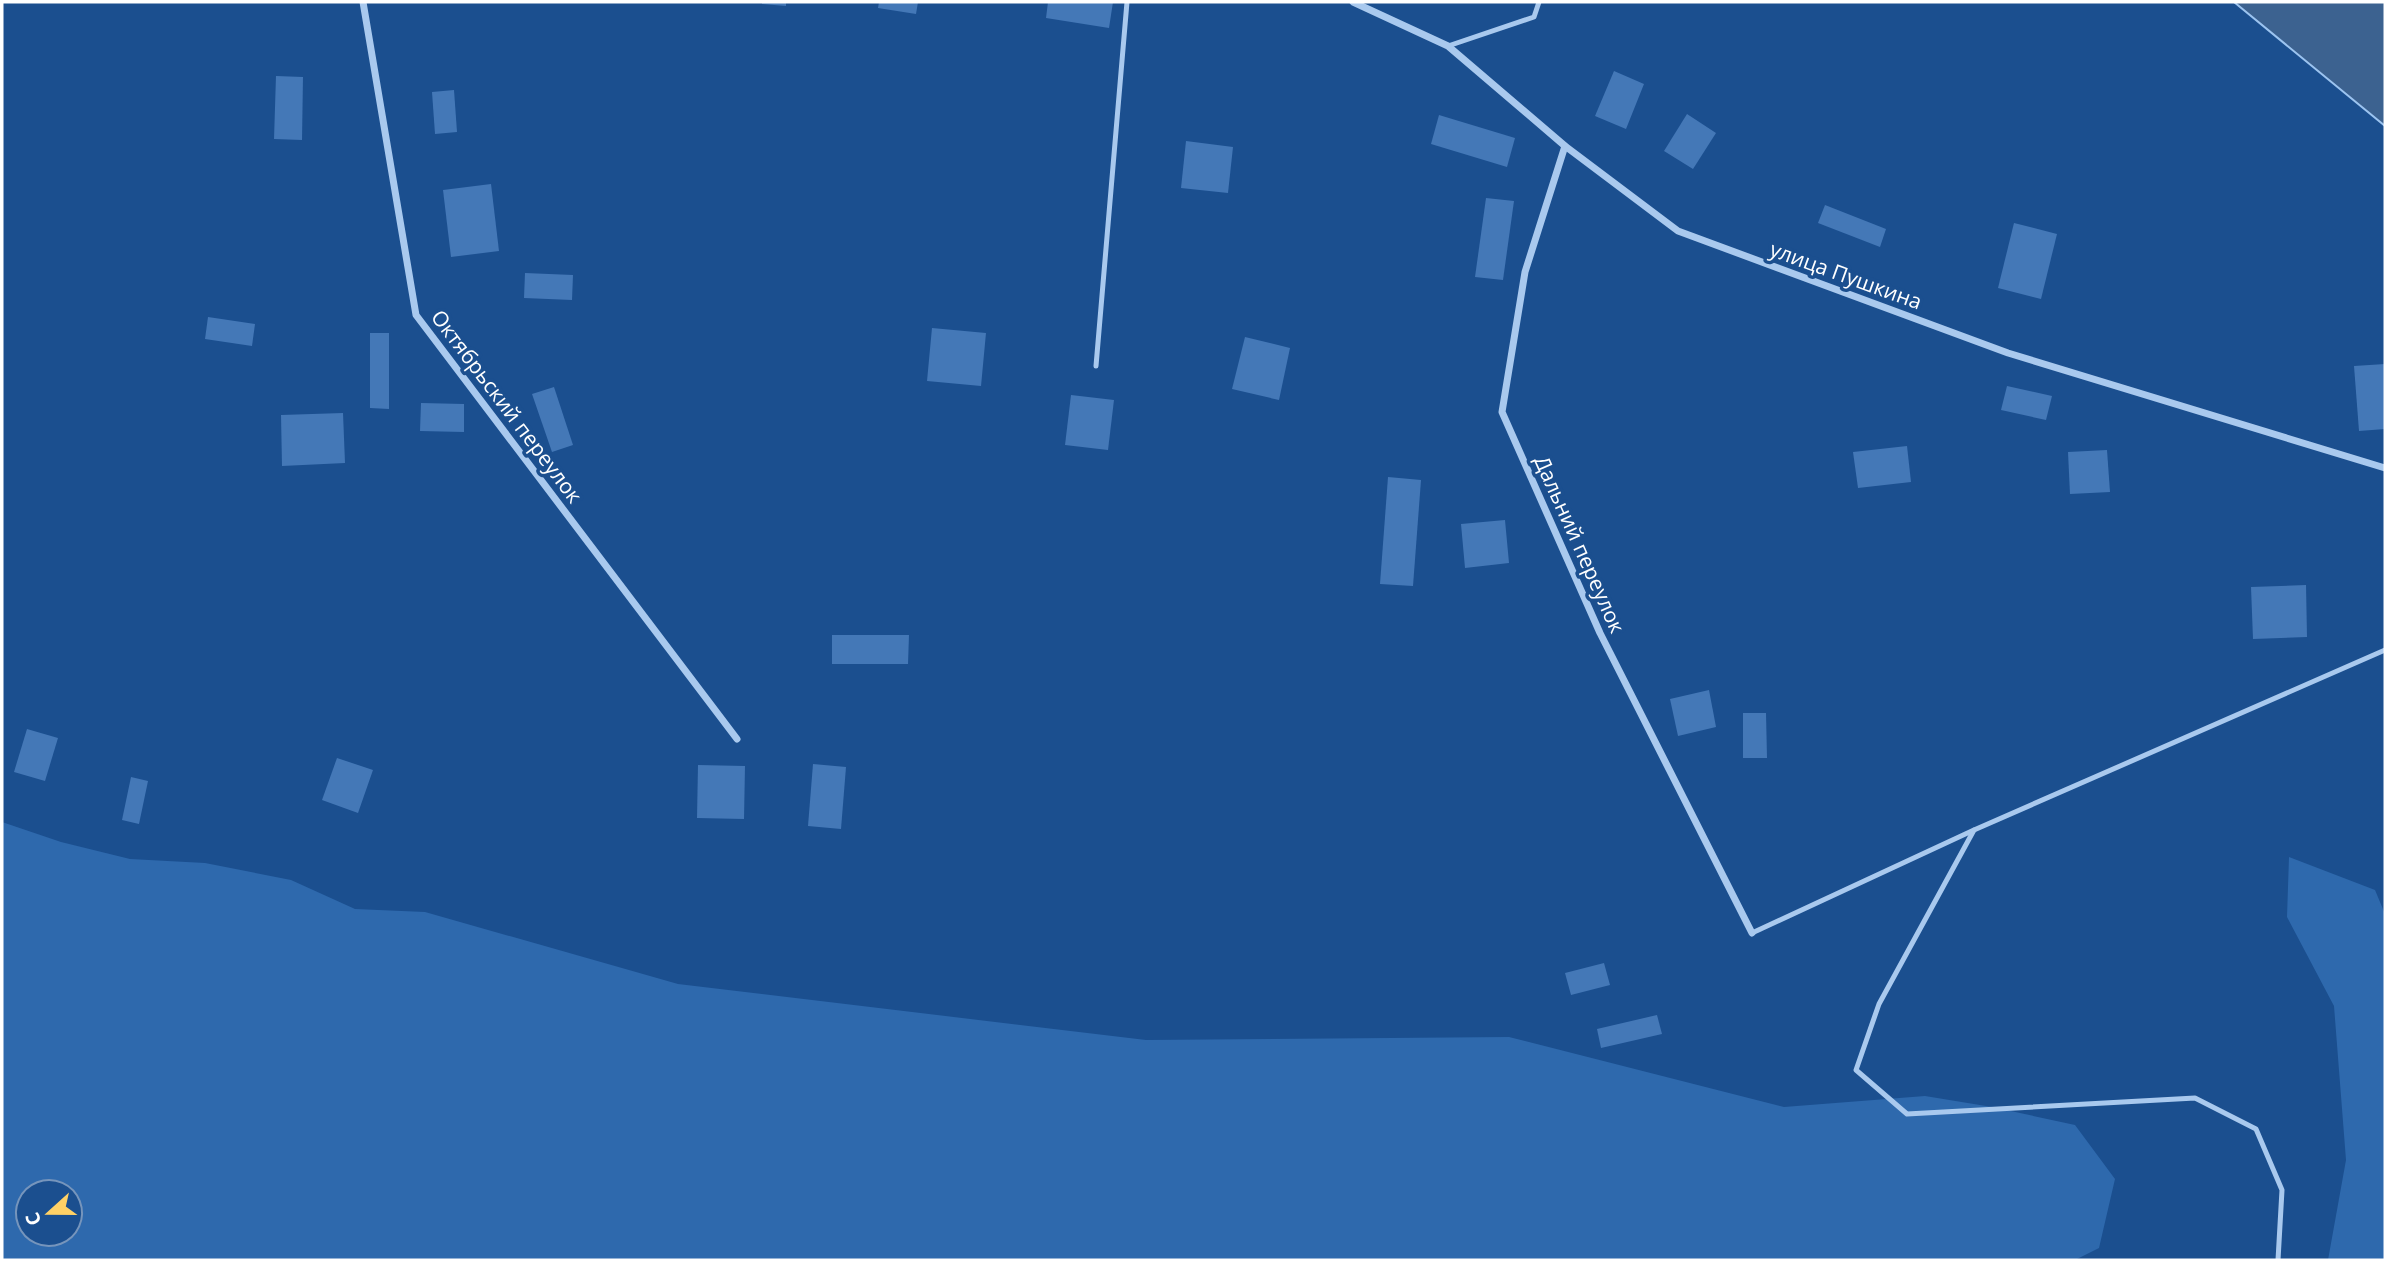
<svg xmlns="http://www.w3.org/2000/svg" width="2387" height="1262" font-family="'Open Sans',sans-serif">
<style>
.green{fill:#2e69ad;fill-rule:evenodd}
.water{fill:#3c6290;stroke:#9cc4f0;stroke-width:2}
.building{fill:#4478b7}
.lines{fill:none;stroke-linecap:round;stroke-linejoin:round}
.lane{stroke:#a9c9ee;stroke-width:5}
.street{stroke:#a9c9ee;stroke-width:7}
.labels{text-anchor:middle;dominant-baseline:central;stroke-width:7;stroke-linejoin:round;paint-order:stroke}
.street-label{font-size:21px;fill:#fff;stroke:#1b4f8f}
</style>
<rect width="100%" height="100%" fill="#1b4f8f"/>
<g class="green">
<path d="M 2,822 L 61,842 L 130,859 L 205,863 L 291,880 L 355,909 L 425,912 L 678,984 L 1146,1040 L 1509,1037 L 1784,1107 L 1925,1096 L 1992,1107 L 2075,1125 L 2115,1179 L 2099,1248 L 2075,1260 L 2,1260 ZM 28,1192 L 70,1192 L 70,1234 L 28,1234 Z"/>
<polygon points="2289,857 2375,890 2385,914 2385,1260 2328,1260 2346,1160 2334,1006 2287,917"/>
</g>
<polygon class="water" points="2234,2 2385,2 2385,127 2385,126"/>
<g class="building">
<polygon points="762,2 786,2 786,6 762,4"/>
<polygon points="879,2 918,2 916,14 878,8"/>
<polygon points="1048,2 1113,2 1109,28 1046,18"/>
<polygon points="1614,71 1644,84 1626,129 1595,116"/>
<polygon points="276,76 303,77 302,140 274,139"/>
<polygon points="454,90 457,132 435,134 432,92"/>
<polygon points="1687,114 1716,133 1693,169 1664,151"/>
<polygon points="1439,115 1515,138 1507,167 1431,144"/>
<polygon points="1186,141 1233,147 1228,193 1181,188"/>
<polygon points="491,184 499,251 451,257 443,190"/>
<polygon points="1486,198 1514,201 1503,280 1475,277"/>
<polygon points="1825,205 1886,229 1880,247 1818,223"/>
<polygon points="2014,223 2057,234 2041,299 1998,288"/>
<polygon points="525,273 573,275 572,300 524,298"/>
<polygon points="208,317 255,324 252,346 205,339"/>
<polygon points="932,328 986,333 981,386 927,381"/>
<polygon points="370,333 389,333 389,409 370,408"/>
<polygon points="1245,337 1290,348 1279,400 1232,389"/>
<polygon points="2385,364 2385,429 2359,431 2354,366"/>
<polygon points="2007,386 2052,396 2046,420 2001,410"/>
<polygon points="554,387 573,445 552,452 532,394"/>
<polygon points="1071,395 1114,400 1108,450 1065,445"/>
<polygon points="421,403 464,404 464,432 420,431"/>
<polygon points="343,413 345,463 282,466 281,415"/>
<polygon points="1907,446 1911,482 1858,488 1853,452"/>
<polygon points="2107,450 2110,492 2070,494 2068,452"/>
<polygon points="1388,477 1421,480 1413,586 1380,584"/>
<polygon points="1505,520 1509,563 1465,568 1461,524"/>
<polygon points="2306,585 2307,637 2253,639 2251,587"/>
<polygon points="832,635 909,635 908,664 832,664"/>
<polygon points="1709,690 1716,727 1678,736 1670,699"/>
<polygon points="1743,713 1766,713 1767,758 1743,758"/>
<polygon points="27,729 58,738 45,781 14,772"/>
<polygon points="337,758 373,770 358,813 322,800"/>
<polygon points="813,764 846,767 841,829 808,826"/>
<polygon points="698,765 745,766 744,819 697,818"/>
<polygon points="131,777 148,781 139,824 122,820"/>
<polygon points="1604,963 1610,985 1571,995 1565,973"/>
<polygon points="1657,1015 1662,1034 1601,1048 1597,1029"/>
</g>
<g class="lines">
<g class="lane">
<polyline points="1448,46 1534,17 1539,2"/>
<polyline points="1096,366 1127,2"/>
<polyline points="1752,933 1974,830"/>
<polyline points="2278,1260 2282,1190 2256,1129 2195,1098 1907,1114 1856,1070 1879,1004 1974,830 2385,650"/>
</g>
<g class="street">
<polyline points="363,2 416,315 737,739"/>
<polyline points="1353,2 1448,46 1565,146 1678,231 2008,353 2385,468"/>
<polyline points="1565,146 1525,272 1502,412 1600,633 1752,933"/>
</g>
</g>
<g class="labels">
<g class="street-label">
<text transform="translate(1846 275) rotate(20)">улица Пушкина</text>
<text transform="translate(507 406) rotate(53)">Октябрьский переулок</text>
<text transform="translate(1580 544) rotate(66)">Дальний переулок</text>
</g>
</g>
<rect width="2387" height="1262" fill="none" stroke="#ffffff" stroke-width="7"/>
<g transform="translate(49 1213) rotate(249)"><circle r="33" fill="#1b4f8f" stroke="#7695bc" stroke-width="2"/>
<path d="M0-5L12 26L0 18L-12 26Z" fill="#ffd166"/>
<text y="-10" font-size="19" font-weight="bold" text-anchor="middle" fill="#ffffff">С</text>
</g>
</svg>
